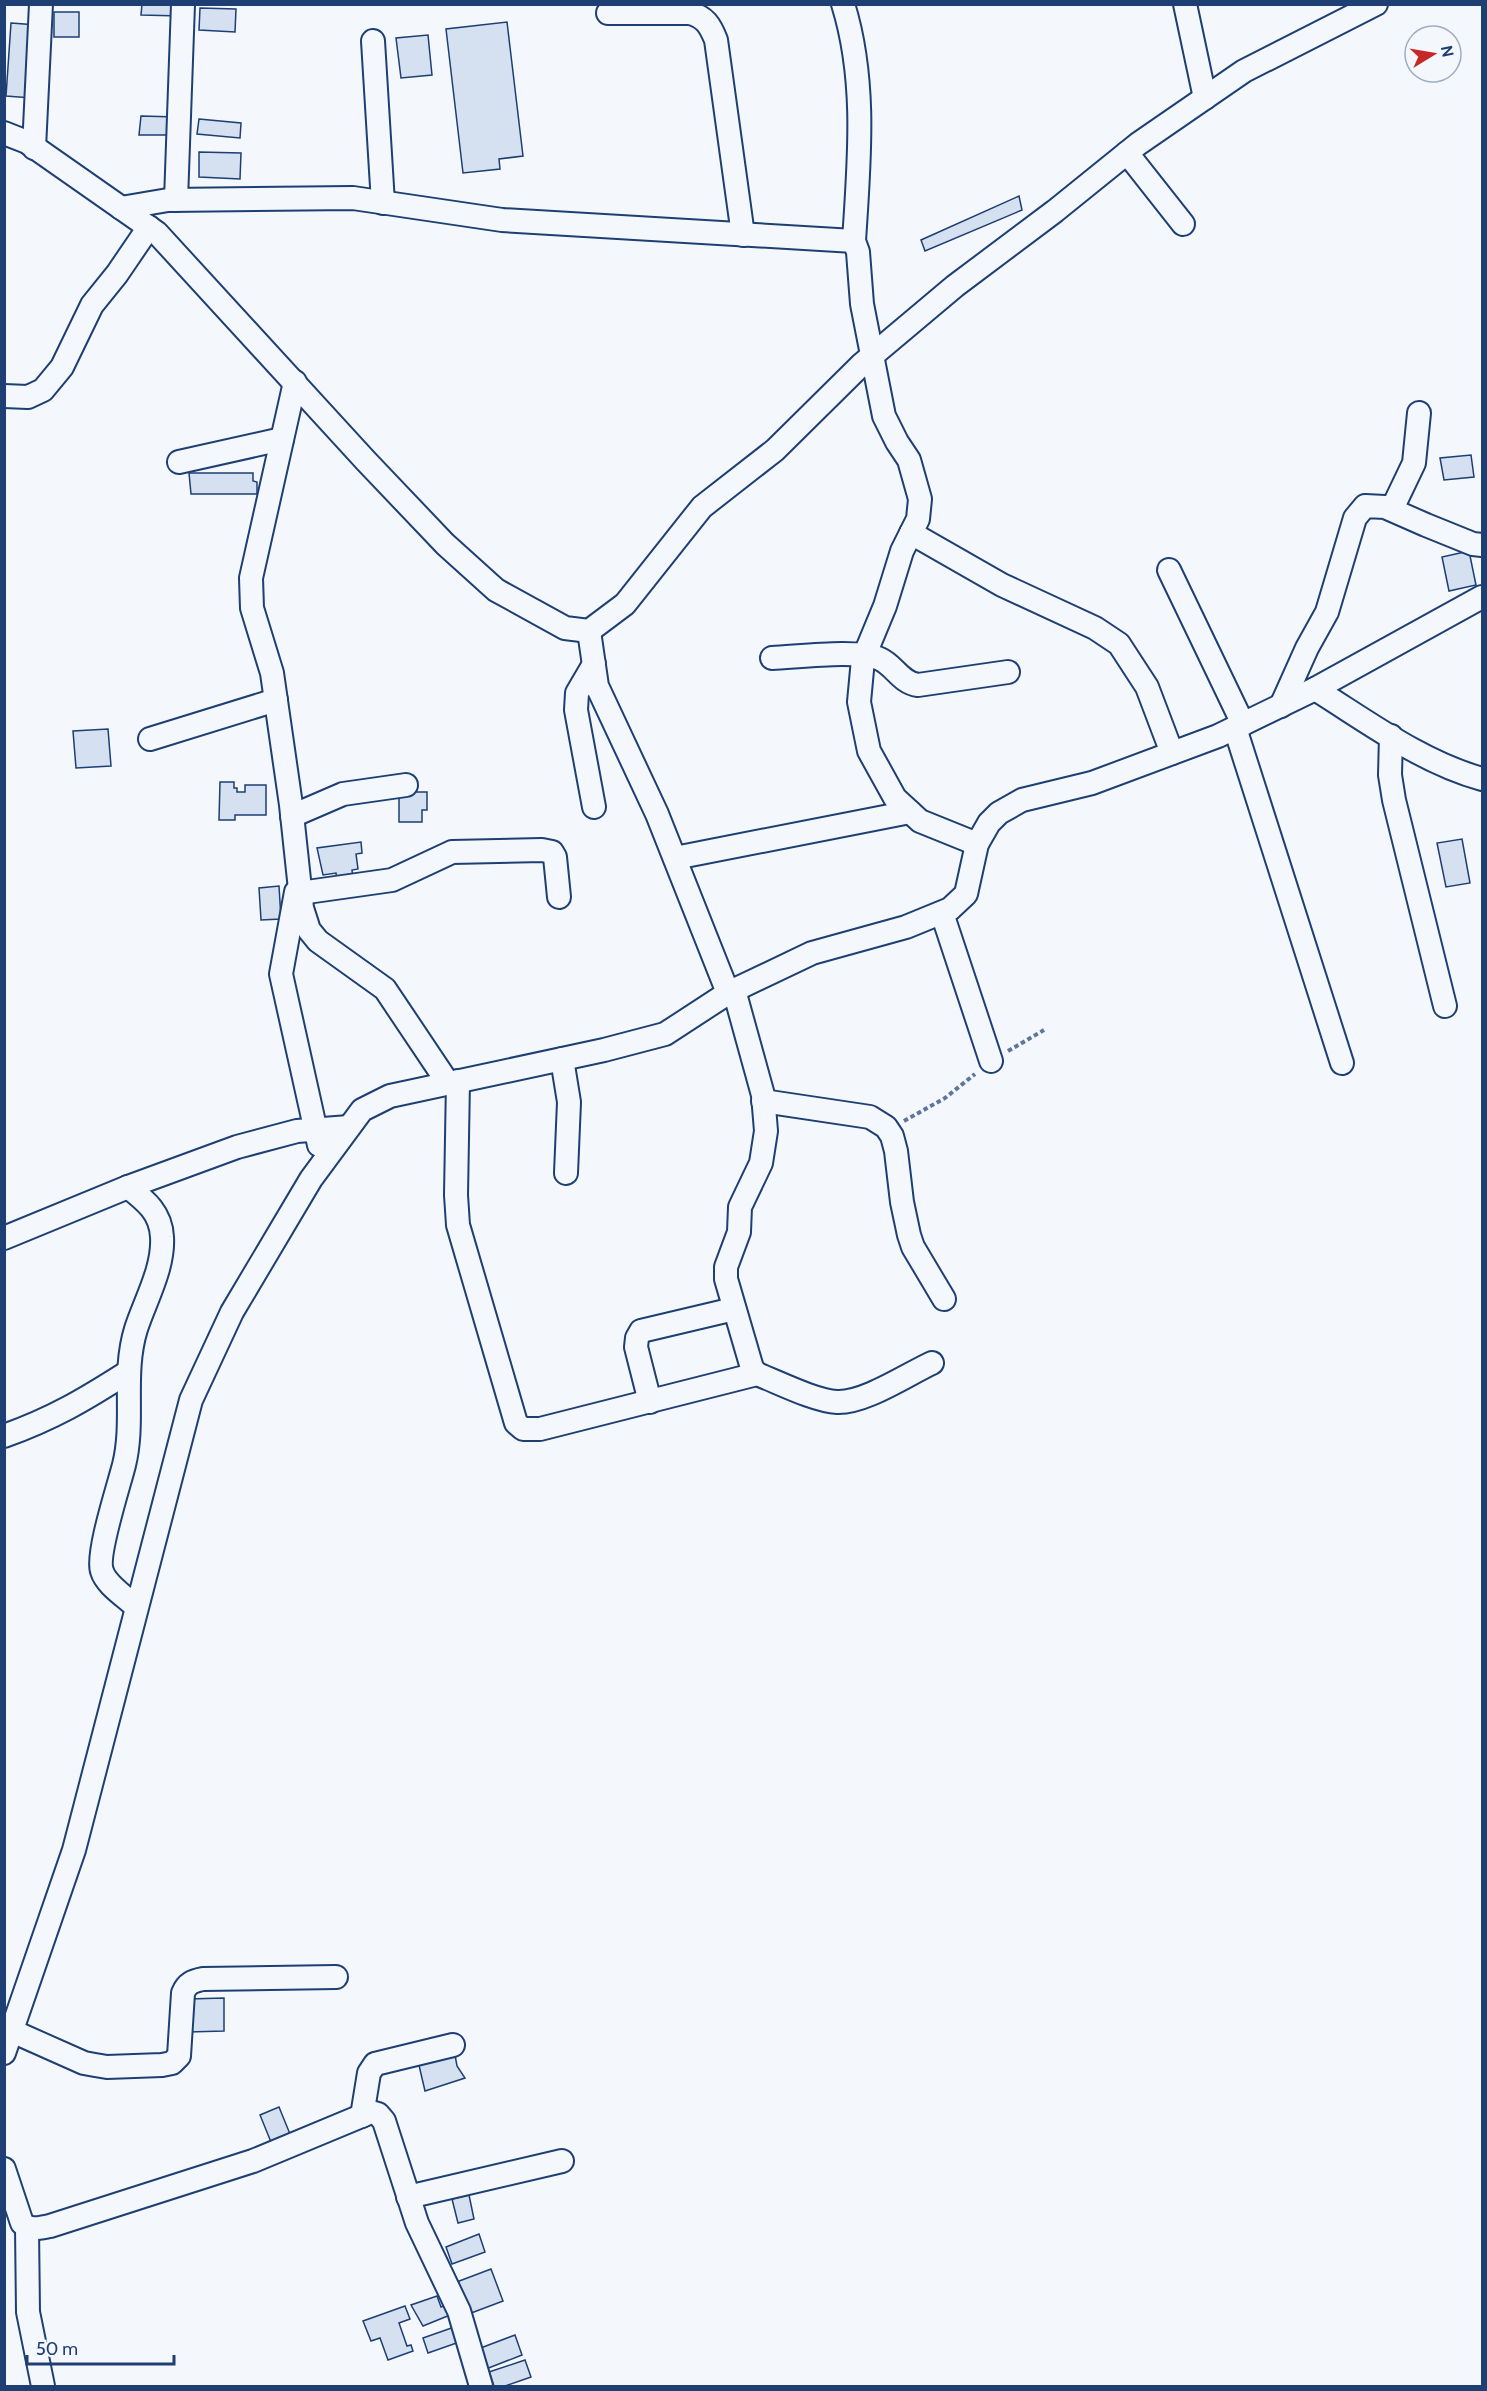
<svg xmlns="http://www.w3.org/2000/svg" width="1487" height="2391" font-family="Cabin,sans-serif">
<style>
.building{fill:#d5e0f0;stroke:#1d3f73;stroke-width:1.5}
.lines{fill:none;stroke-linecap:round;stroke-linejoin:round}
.minor-casing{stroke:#1d3f73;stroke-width:26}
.path{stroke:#5e769c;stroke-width:4;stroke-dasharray:4.5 3;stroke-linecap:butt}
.minor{stroke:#f4f7fb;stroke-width:22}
</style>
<rect width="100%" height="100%" fill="#f4f7fb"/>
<g class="building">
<polygon points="142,4 180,4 180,16 141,15"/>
<polygon points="200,8 236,9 235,32 199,30"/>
<rect x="54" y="12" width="25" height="25"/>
<polygon points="507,22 523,156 499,159 500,169 463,173 446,29"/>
<polygon points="11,23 37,25 32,98 6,96"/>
<polygon points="428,35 432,75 401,78 396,38"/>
<polygon points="141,116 177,117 175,135 139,135"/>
<polygon points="199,119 241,123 240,138 197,134"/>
<polygon points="199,152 241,153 240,179 199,177"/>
<polygon points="1019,196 1022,210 925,251 921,240"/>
<polygon points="1471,455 1474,477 1444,480 1440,458"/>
<polygon points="189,473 253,473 253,481 257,482 257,494 191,494"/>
<polygon points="1469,551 1476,585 1449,591 1442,557"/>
<polygon points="108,729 111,766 76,768 73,731"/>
<polygon points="220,782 234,782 234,788 237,788 237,792 245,792 245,785 266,785 266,815 235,815 235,820 219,820"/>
<polygon points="399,792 427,792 427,810 422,810 422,822 399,822"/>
<polygon points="1462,839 1470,883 1446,887 1437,843"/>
<polygon points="361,842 362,853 356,854 358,869 352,870 353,878 337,881 336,873 323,875 317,848"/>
<polygon points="279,886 281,919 261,920 259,888"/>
<polygon points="224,1998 224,2031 188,2032 188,1999"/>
<polygon points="455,2055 457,2066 465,2078 425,2091 418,2061"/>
<polygon points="279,2107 290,2134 271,2142 260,2115"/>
<polygon points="469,2195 474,2219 458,2223 452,2199"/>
<polygon points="479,2234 485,2252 452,2264 446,2247"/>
<polygon points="491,2269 503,2301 466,2315 454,2283"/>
<polygon points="437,2296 441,2307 446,2305 450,2315 423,2326 411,2305"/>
<polygon points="405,2306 410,2319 399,2323 407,2346 411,2345 413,2351 388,2360 380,2338 371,2341 363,2321"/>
<polygon points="460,2325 465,2340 428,2353 423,2338"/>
<polygon points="515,2335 522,2355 486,2369 478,2349"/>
<polygon points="525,2360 531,2377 505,2386 494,2386 489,2372"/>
</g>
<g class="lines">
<defs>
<g id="minor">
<path d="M 843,4 C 867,81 859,162 854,241 L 858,252 L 862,304 L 884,416 L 897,442 L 909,460 L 920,499 L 918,519 L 902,551 L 885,606 L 863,659 L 859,702 L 869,751 L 895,798 L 920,821 L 977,844"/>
<polyline points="1185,4 1205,98"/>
<path d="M 608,13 L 690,13 C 705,17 710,25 716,40 L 743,235"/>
<polyline points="373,41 383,203"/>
<polyline points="4,133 27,142 157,233 366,461 445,544 496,590 565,628 589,631 625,604 702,507 775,450 861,365 955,286 1055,211 1138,144 1244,71 1376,4"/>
<polyline points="34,148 41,4"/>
<polyline points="1127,153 1183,224"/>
<polyline points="176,200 183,4"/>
<polyline points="121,208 168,200 353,198 502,220 854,241"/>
<polyline points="295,382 251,578 252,608 272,673 291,805 302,908 309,930 318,941 385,989 448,1083"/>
<polyline points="4,396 28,397 43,390 62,367 92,305 117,274 149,227"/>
<polyline points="179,462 282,439"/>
<polyline points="1392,509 1414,463 1419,413"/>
<polyline points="911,533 1002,585 1095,628 1119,644 1147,687 1172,753"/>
<polyline points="1169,570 1243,724"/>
<polyline points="589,631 597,686 657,814 728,993"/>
<path d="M 772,658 C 798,657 858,649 880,659 C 894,665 901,683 918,685 L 1008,672"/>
<polyline points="594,664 577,693 576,710 594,807"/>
<path d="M 1315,689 C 1368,722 1421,762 1482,779"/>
<polyline points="1281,706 1307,648 1327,612 1355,518 1365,506 1385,507 1426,525 1473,544 1482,545"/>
<polyline points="1235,728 1342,1063"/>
<polyline points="1391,736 1390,775 1394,800 1445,1006"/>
<polyline points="150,739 276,700"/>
<polyline points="292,816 343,794 406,785"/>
<polyline points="675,858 910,812"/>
<polyline points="296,892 281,974 319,1145"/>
<polyline points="300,893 392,880 452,852 542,850 552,852 555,857 559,897"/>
<polyline points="942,913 991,1061"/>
<path d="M 734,990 L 763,1095 L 766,1131 L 761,1163 L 740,1207 L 739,1232 L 726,1267 L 726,1279 L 752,1368 L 757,1374 C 778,1382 815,1401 837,1402 C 865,1403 906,1375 932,1363"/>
<polyline points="562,1059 569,1102 566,1173"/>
<polyline points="458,1081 456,1195 458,1225 516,1423 523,1429 540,1429 757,1374"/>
<polyline points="763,1101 870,1117 886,1127 892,1136 896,1151 902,1202 909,1235 913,1247 944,1299"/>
<path d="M 128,1187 C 146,1201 161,1213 162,1237 C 164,1268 145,1301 136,1329 C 122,1374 135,1421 124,1465 C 119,1485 96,1555 102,1571 C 106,1585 126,1597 136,1607"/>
<polyline points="4,1238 128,1187 237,1147 297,1131 349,1127"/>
<polyline points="650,1402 636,1347 637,1338 641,1331 734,1309"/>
<path d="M 4,1436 C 54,1418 84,1400 128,1372"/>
<path d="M 12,2031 L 84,2063 L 95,2065 L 107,2067 L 162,2065 L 172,2063 L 179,2056 L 183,1993 C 187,1983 193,1981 203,1979 L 336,1977"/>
<polyline points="4,2053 74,1850 191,1400 232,1312 311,1179 362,1110 390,1096 604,1050 665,1034 728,993 812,953 906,927 950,909 966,894 977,844 989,823 999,813 1022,800 1092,783 1218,736 1315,689 1482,597"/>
<polyline points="362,2116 369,2073 375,2064 453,2045"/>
<path d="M 4,2169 L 22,2223 C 30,2231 39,2228 50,2226 L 253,2161 L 371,2112 L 378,2114 L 384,2121 L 417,2223 L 459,2311 L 481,2386"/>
<polyline points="408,2197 562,2161"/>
<polyline points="27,2228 28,2312 43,2386"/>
</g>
</defs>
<use href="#minor" class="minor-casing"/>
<g class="path">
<polyline points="1008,1051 1044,1030"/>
<polyline points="904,1121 945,1098 975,1074"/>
</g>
<use href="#minor" class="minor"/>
</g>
<rect width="1487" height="2391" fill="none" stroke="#1d3f73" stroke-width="12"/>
<g transform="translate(1433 54) rotate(79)"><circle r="28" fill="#f4f7fb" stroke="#9eadc5" stroke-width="1.5"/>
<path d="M0-4.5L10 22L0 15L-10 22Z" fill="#c62828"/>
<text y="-9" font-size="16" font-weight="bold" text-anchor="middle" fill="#1d3f73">N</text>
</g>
<path d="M27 2355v9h147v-9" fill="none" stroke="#1d3f73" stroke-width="3"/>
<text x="36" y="2355" font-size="18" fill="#1d3f73" stroke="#f4f7fb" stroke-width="4.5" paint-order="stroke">50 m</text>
</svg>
